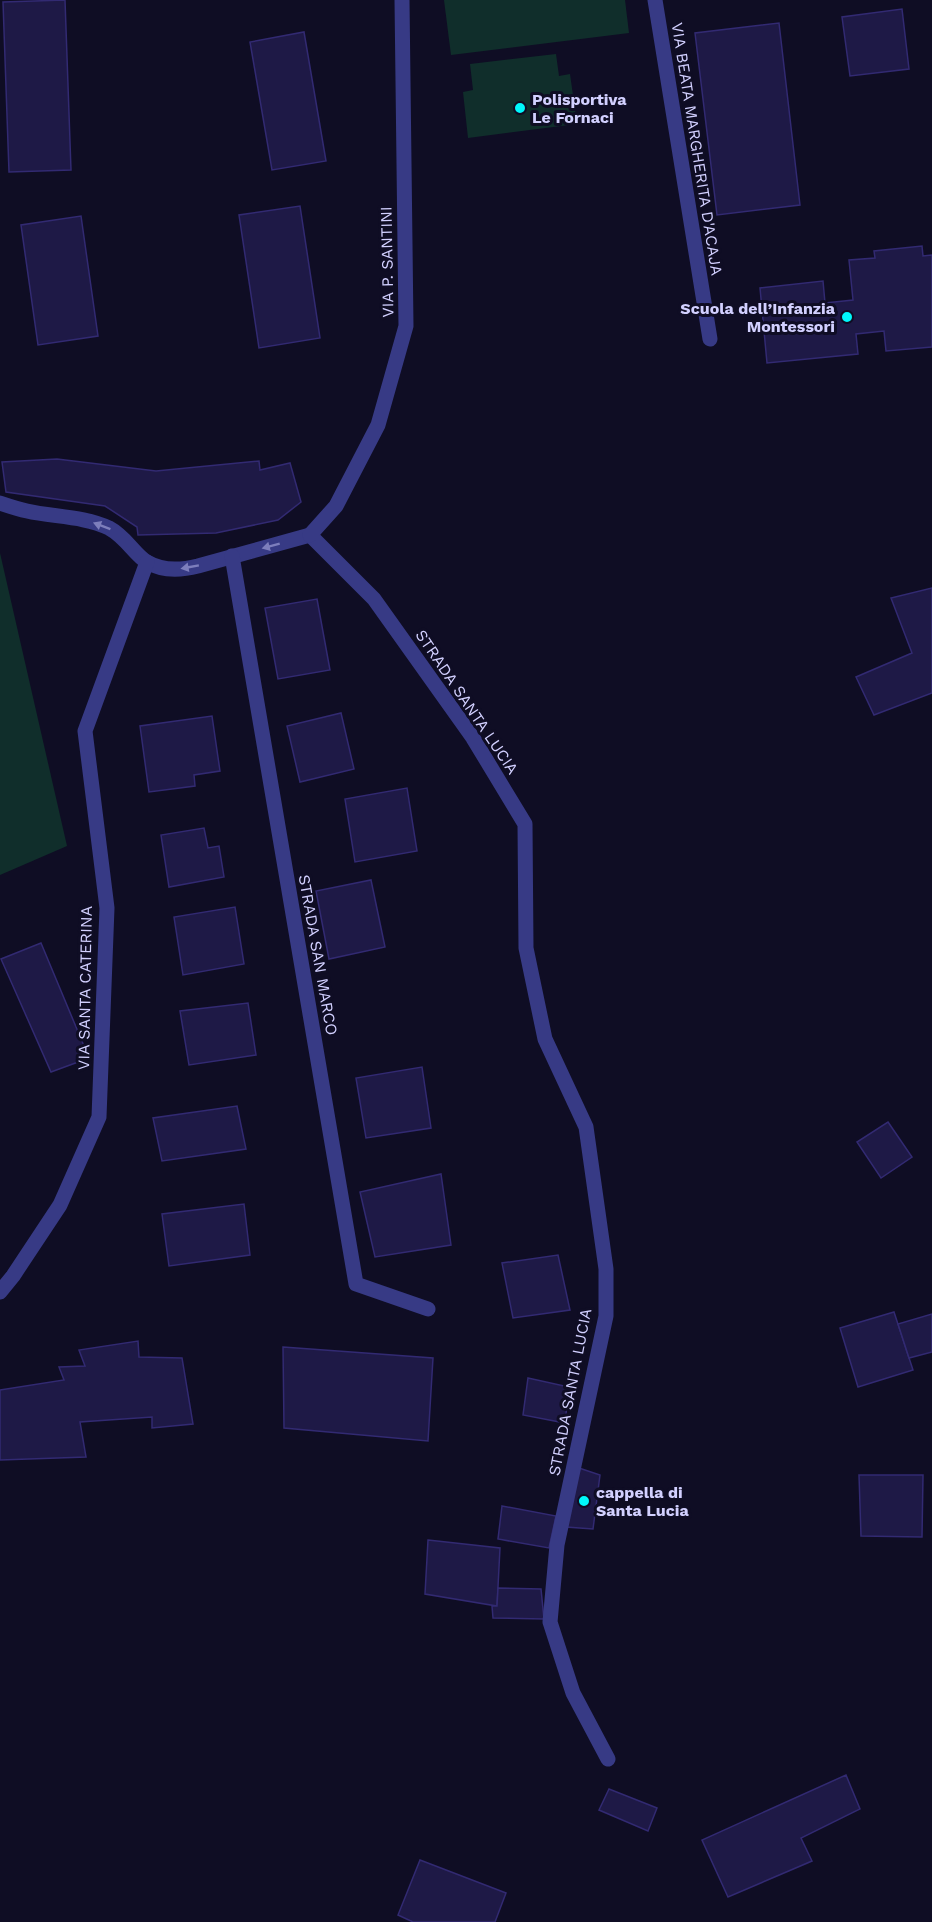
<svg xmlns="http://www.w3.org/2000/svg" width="932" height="1922" font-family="'Work Sans',sans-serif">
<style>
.green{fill:#102e2b}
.building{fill:#1e1946;stroke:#322a72;stroke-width:1.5}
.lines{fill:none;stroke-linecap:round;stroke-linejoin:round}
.minor{stroke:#373a85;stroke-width:15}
.oneway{fill:#7d7ebc}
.poi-dot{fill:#00f7fb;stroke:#0f0d24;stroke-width:2}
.labels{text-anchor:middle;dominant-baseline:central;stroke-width:6;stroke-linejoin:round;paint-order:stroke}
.poi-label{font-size:16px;font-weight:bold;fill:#d2d0ff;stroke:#0f0d24;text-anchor:start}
.street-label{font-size:16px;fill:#d2d0ff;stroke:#0f0d24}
</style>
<rect width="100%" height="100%" fill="#0f0d24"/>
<g class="green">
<polygon points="444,0 625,0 629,33 451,55"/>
<polygon points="556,54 559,76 570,74 577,124 468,138 463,92 473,90 470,64"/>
<polygon points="0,553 67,846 0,875"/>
</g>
<g class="building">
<polygon points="65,0 71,170 9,172 3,2"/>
<polygon points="902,9 909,69 850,76 842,17"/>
<polygon points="779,23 800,205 717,215 695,33"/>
<polygon points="304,32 326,161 272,170 250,42"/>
<polygon points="300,206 320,338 259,348 239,215"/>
<polygon points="81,216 98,336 38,345 21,225"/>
<polygon points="922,246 923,256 932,255 932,347 886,351 884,331 856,334 858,354 767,363 760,288 823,281 825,303 853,300 849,260 875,258 874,251"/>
<polygon points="57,459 156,471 259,461 260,470 290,463 301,502 278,520 216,533 138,535 137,527 105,506 6,492 2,462"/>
<polygon points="932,588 932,693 874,715 856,677 912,653 891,598"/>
<polygon points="317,599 330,670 278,679 265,608"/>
<polygon points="341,713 354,769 300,782 287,726"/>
<polygon points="212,716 220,771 194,775 195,786 149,792 140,726"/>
<polygon points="407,788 417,851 355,862 345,799"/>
<polygon points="204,828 208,848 219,846 224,877 169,887 161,835"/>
<polygon points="371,880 385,947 329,959 316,891"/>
<polygon points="235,907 244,964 183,975 174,917"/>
<polygon points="41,943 89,1058 51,1072 1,959"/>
<polygon points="248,1003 256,1055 189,1065 180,1011"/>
<polygon points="422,1067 431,1128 366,1138 356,1078"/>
<polygon points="237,1106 246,1149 162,1161 153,1118"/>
<polygon points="888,1122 912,1157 881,1178 857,1142"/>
<polygon points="441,1174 451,1245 375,1257 360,1192"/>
<polygon points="244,1204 250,1255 169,1266 162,1214"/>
<polygon points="558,1255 570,1310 513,1318 502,1263"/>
<polygon points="894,1312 913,1370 858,1387 840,1328"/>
<polygon points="932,1314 932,1352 909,1358 898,1324"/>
<polygon points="138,1341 139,1357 182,1358 193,1424 152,1428 152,1417 80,1422 86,1457 0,1460 0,1390 64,1380 59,1367 85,1366 79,1350"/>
<polygon points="283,1347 433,1358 428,1441 284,1428"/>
<polygon points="528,1378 569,1387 565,1423 523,1415"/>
<polygon points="579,1468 600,1475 593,1529 566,1527"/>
<polygon points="859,1475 923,1475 922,1537 861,1536"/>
<polygon points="502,1506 556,1516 549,1548 498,1539"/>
<polygon points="428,1540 500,1548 497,1606 425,1594"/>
<polygon points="498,1588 541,1589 544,1619 493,1618 492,1606 497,1606"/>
<polygon points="846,1775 860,1809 801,1838 812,1861 728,1897 702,1840"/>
<polygon points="609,1789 657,1808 648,1831 599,1810"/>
<polygon points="420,1860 506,1893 495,1922 413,1922 398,1915"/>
</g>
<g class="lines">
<g class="minor">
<polyline points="655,0 710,339"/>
<path d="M 0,503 C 9,506 18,509 27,511 C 53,517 84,516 109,528 C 126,537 135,555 147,562 C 162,571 182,570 198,566 L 310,535"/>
<polyline points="310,535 374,599 473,738 525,824 526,948 545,1039 586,1127 606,1269 606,1316 557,1545 550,1622 573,1693 608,1759"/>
<polyline points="310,535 336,506 378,425 406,326 402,0"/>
<polyline points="232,556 356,1284 428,1309"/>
<polyline points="0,1292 13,1276 60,1205 99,1117 107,908 85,731 147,562"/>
</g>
</g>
<defs><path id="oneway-solid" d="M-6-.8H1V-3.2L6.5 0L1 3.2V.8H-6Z" transform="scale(1.5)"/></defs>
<g class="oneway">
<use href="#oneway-solid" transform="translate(102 526) rotate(-159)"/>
<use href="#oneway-solid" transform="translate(271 546) rotate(165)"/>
<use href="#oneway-solid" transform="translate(190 567) rotate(170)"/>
</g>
<g class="poi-dot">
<circle cx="520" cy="108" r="6"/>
<circle cx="847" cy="317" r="6"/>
<circle cx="584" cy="1501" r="6"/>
</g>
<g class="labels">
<g class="poi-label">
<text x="532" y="99">Polisportiva<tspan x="532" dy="18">Le Fornaci</tspan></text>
<text x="835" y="308" text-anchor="end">Scuola dell’Infanzia<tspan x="835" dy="18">Montessori</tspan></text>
<text x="596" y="1492">cappella di<tspan x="596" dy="18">Santa Lucia</tspan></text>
</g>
<g class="street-label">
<text transform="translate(697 149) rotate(81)">VIA BEATA MARGHERITA D'ACAJA</text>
<text transform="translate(387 262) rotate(-91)">VIA P. SANTINI</text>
<text transform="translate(467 702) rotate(56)">STRADA SANTA LUCIA</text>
<text transform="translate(318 955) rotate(80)">STRADA SAN MARCO</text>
<text transform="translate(85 988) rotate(-89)">VIA SANTA CATERINA</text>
<text transform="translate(570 1392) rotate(-79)">STRADA SANTA LUCIA</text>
</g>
</g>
</svg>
